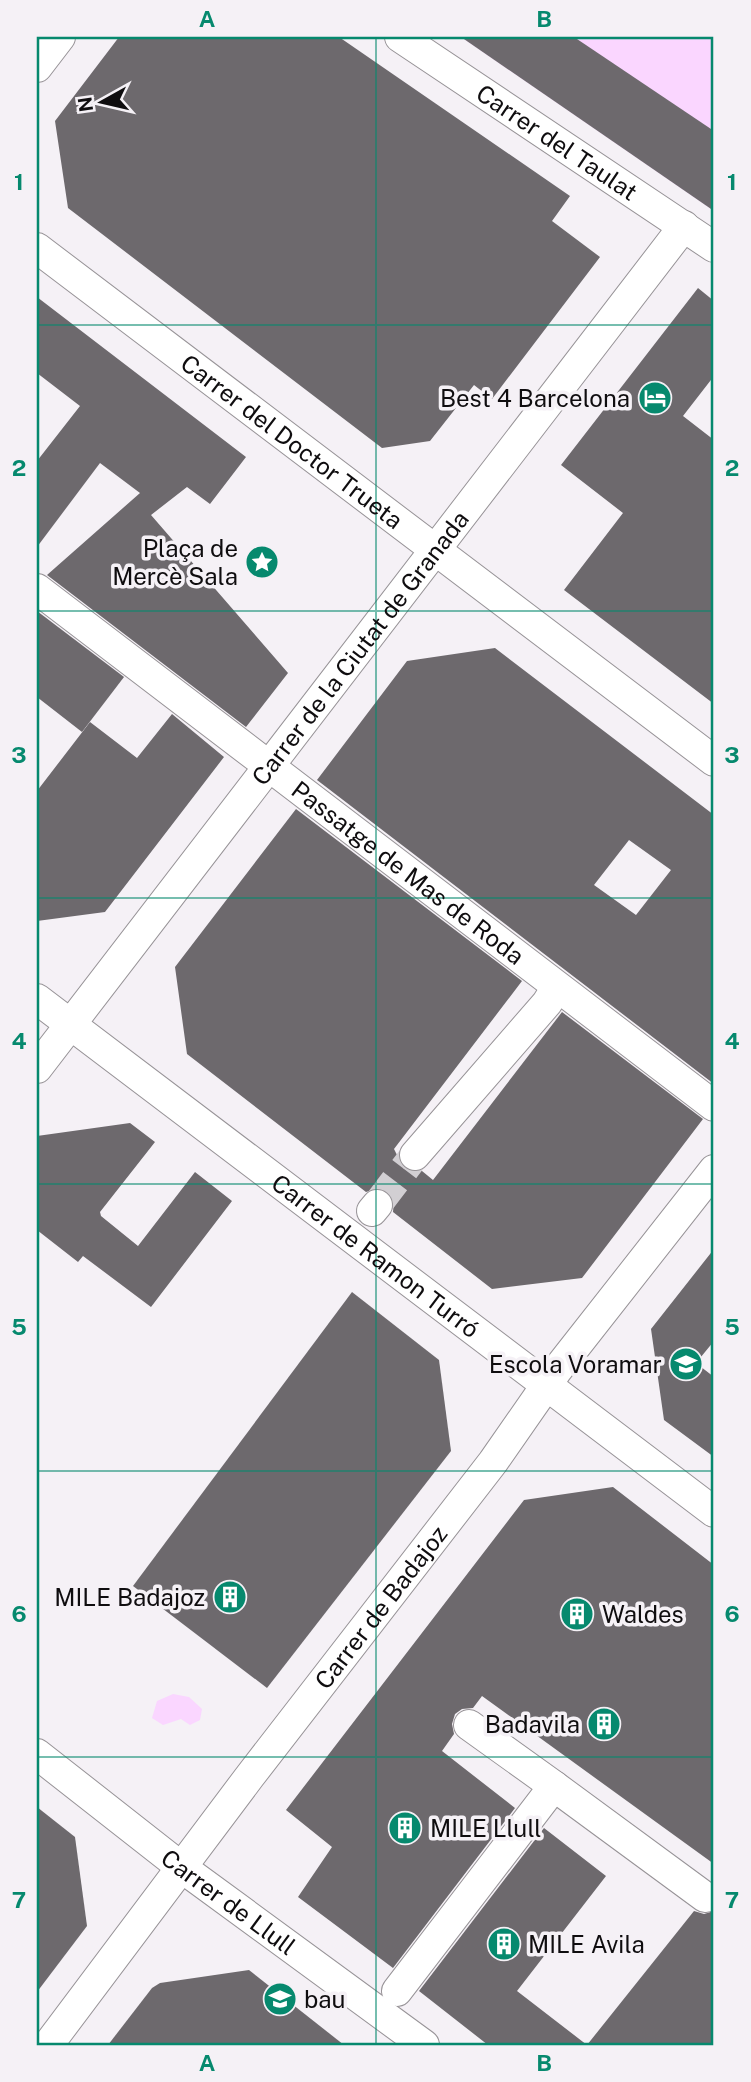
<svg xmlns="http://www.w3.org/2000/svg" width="751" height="2082" font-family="'Public Sans',sans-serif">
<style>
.green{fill:#fad6ff}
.building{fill:#6d696d;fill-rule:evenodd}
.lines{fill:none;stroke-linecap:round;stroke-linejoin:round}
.minor-tunnel{stroke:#d2cfd3;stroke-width:30;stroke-dasharray:30 15;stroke-linecap:butt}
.minor-casing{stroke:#979397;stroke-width:32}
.minor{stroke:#fff;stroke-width:30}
.grid{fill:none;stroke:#06896e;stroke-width:2;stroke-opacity:0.55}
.labels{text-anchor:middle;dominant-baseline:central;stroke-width:7;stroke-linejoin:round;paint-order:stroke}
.street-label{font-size:24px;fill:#0f0d0f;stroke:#f5f1f6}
.poi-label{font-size:24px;fill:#0f0d0f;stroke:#f5f1f6;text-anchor:end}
.neatline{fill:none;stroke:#06896e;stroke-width:2.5}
.grid-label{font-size:23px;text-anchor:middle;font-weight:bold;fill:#06896e}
</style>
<rect width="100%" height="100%" fill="#f5f1f6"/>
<g class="green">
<polygon points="461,37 714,37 714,211"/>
<polygon points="173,1694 189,1697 202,1709 200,1720 190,1725 181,1719 163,1725 152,1718 157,1701"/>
</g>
<g class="building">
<polygon points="119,37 339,37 570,196 552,221 600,257 492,399 474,385 430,441 382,448 68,208 55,121"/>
<polygon points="461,37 574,37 714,131 714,211"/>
<polygon points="698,288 714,301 714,376 683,416 714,440 714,704 564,590 623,513 561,465"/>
<polygon points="37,297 246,457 210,504 187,487 151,515 288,673 246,727 47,575 140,493 100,463 37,547 37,461 80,406 37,373"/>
<polygon points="37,611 124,677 82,732 37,697"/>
<path d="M 495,648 L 714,815 L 714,1084 L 317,780 L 407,661 ZM 629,840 L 671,870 L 636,915 L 594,885 Z"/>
<polygon points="172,714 224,757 105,912 37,921 37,791 90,722 137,758"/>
<polygon points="296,809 522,981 394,1149 404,1169 422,1171 433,1180 562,1012 703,1119 582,1278 492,1289 393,1212 394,1200 388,1191 379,1188 366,1192 187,1054 175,967"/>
<polygon points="130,1123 155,1142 100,1212 101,1216 138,1246 195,1172 232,1201 151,1307 83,1256 78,1262 37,1230 37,1136"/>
<polygon points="714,1249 714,1341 696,1363 714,1377 714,1457 664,1420 651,1329"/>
<polygon points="352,1292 439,1360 451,1451 267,1688 133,1586"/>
<polygon points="613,1487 714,1565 714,1864 482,1696 473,1708 462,1709 455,1714 452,1724 454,1734 442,1751 515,1808 393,1968 298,1897 332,1847 286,1810 524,1500"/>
<polygon points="37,1807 75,1837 87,1926 37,1992"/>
<polygon points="544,1828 606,1876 517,1991 587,2045 694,1911 704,1914 714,1911 714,2045 488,2045 419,1991"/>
<polygon points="249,1970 344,2045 108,2045 152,1988 160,1983"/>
</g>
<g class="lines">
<polyline class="minor-tunnel" points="377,1205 415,1155"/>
<defs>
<g id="minor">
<path id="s1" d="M 400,37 L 714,247"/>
<polyline points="37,67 60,37"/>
<path id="s2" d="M 37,248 L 714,761"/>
<path id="s3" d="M 37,589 L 714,1106"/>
<path id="s4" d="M 37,999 L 714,1512"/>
<path id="s5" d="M 37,1068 L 684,226"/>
<polyline points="415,1155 547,1003 557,987"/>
<polyline points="372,1211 377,1205"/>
<path id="s6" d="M 37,1754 L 181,1867 L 424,2045"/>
<polyline points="554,1786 705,1897"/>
<polyline points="397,1991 554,1786 469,1725"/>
<path id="s7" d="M 48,2045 L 250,1776 L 493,1462 L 557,1370 L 714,1170"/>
</g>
</defs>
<use href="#minor" class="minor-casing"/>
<use href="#minor" class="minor"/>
</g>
<path class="grid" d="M 376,37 L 376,2045M 37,325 L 714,325M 37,611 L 714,611M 37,898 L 714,898M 37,1184 L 714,1184M 37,1471 L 714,1471M 37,1757 L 714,1757"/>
<defs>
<symbol id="hotel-disc" viewBox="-11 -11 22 22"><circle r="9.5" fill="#06896e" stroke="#f5f1f6"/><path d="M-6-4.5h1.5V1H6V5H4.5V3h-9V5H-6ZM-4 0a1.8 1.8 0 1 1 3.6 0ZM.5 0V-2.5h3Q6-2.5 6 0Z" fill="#fff"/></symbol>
<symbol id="sight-disc" viewBox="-11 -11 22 22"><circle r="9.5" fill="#06896e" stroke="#f5f1f6"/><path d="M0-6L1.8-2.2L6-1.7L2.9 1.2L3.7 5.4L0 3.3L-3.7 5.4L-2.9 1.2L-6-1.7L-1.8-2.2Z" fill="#fff"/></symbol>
<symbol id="school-disc" viewBox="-11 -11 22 22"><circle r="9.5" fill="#06896e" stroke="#f5f1f6"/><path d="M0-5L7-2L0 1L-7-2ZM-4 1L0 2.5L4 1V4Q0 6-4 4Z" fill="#fff"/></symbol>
<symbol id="building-disc" viewBox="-11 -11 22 22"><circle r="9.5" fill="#06896e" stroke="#f5f1f6"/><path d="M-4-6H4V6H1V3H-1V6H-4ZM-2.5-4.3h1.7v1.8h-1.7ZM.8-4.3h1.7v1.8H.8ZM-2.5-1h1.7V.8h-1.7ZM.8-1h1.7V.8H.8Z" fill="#fff"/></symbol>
<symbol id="university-disc" viewBox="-11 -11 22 22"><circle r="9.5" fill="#06896e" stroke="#f5f1f6"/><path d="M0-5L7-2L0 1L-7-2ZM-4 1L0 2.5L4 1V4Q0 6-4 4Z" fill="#fff"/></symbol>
</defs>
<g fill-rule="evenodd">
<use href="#hotel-disc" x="636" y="379" width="38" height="38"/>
<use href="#sight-disc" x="243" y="543" width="38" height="38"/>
<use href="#school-disc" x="667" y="1345" width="38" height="38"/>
<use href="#building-disc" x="211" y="1578" width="38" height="38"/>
<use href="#building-disc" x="558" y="1595" width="38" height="38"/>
<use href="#building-disc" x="585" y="1705" width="38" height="38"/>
<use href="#building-disc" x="386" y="1809" width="38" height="38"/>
<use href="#building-disc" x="485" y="1925" width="38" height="38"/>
<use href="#university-disc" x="261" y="1980" width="38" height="38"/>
</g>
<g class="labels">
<g class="street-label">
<text stroke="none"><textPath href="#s1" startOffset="189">Carrer del Taulat</textPath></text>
<text stroke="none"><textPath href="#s2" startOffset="320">Carrer del Doctor Trueta</textPath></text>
<text stroke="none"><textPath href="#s5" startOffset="530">Carrer de la Ciutat de Granada</textPath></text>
<text stroke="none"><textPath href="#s3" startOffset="467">Passatge de Mas de Roda</textPath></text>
<text stroke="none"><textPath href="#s4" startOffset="425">Carrer de Ramon Turró</textPath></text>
<text stroke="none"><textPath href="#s7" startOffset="550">Carrer de Badajoz</textPath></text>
<text stroke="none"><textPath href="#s6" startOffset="242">Carrer de Llull</textPath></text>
</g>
<g class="poi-label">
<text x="630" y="398">Best 4 Barcelona</text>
<text x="238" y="548">Plaça de<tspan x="238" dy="28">Mercè Sala</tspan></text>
<text x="662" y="1364">Escola Voramar</text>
<text x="205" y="1597">MILE Badajoz</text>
<text x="602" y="1614" text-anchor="start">Waldes</text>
<text x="580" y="1724">Badavila</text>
<text x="430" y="1828" text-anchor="start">MILE Llull</text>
<text x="528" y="1944" text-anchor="start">MILE Avila</text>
<text x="304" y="1999" text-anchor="start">bau</text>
</g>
</g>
<rect width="751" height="2082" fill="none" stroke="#f5f1f6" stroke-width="77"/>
<g transform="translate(102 102) rotate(262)" stroke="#f5f1f6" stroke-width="5" paint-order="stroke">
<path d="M0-5L12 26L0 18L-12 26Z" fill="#0f0d0f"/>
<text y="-10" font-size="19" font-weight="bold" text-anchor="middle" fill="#0f0d0f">N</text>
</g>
<rect x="38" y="38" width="674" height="2006" class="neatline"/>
<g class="grid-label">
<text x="207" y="27">A</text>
<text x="544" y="27">B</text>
<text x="19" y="190">1</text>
<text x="732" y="190">1</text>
<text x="19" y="476">2</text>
<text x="732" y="476">2</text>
<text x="19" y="763">3</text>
<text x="732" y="763">3</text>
<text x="19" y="1049">4</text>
<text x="732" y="1049">4</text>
<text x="19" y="1335">5</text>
<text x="732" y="1335">5</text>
<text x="19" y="1622">6</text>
<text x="732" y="1622">6</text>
<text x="19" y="1908">7</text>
<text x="732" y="1908">7</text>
<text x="207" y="2071">A</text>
<text x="544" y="2071">B</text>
</g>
</svg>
